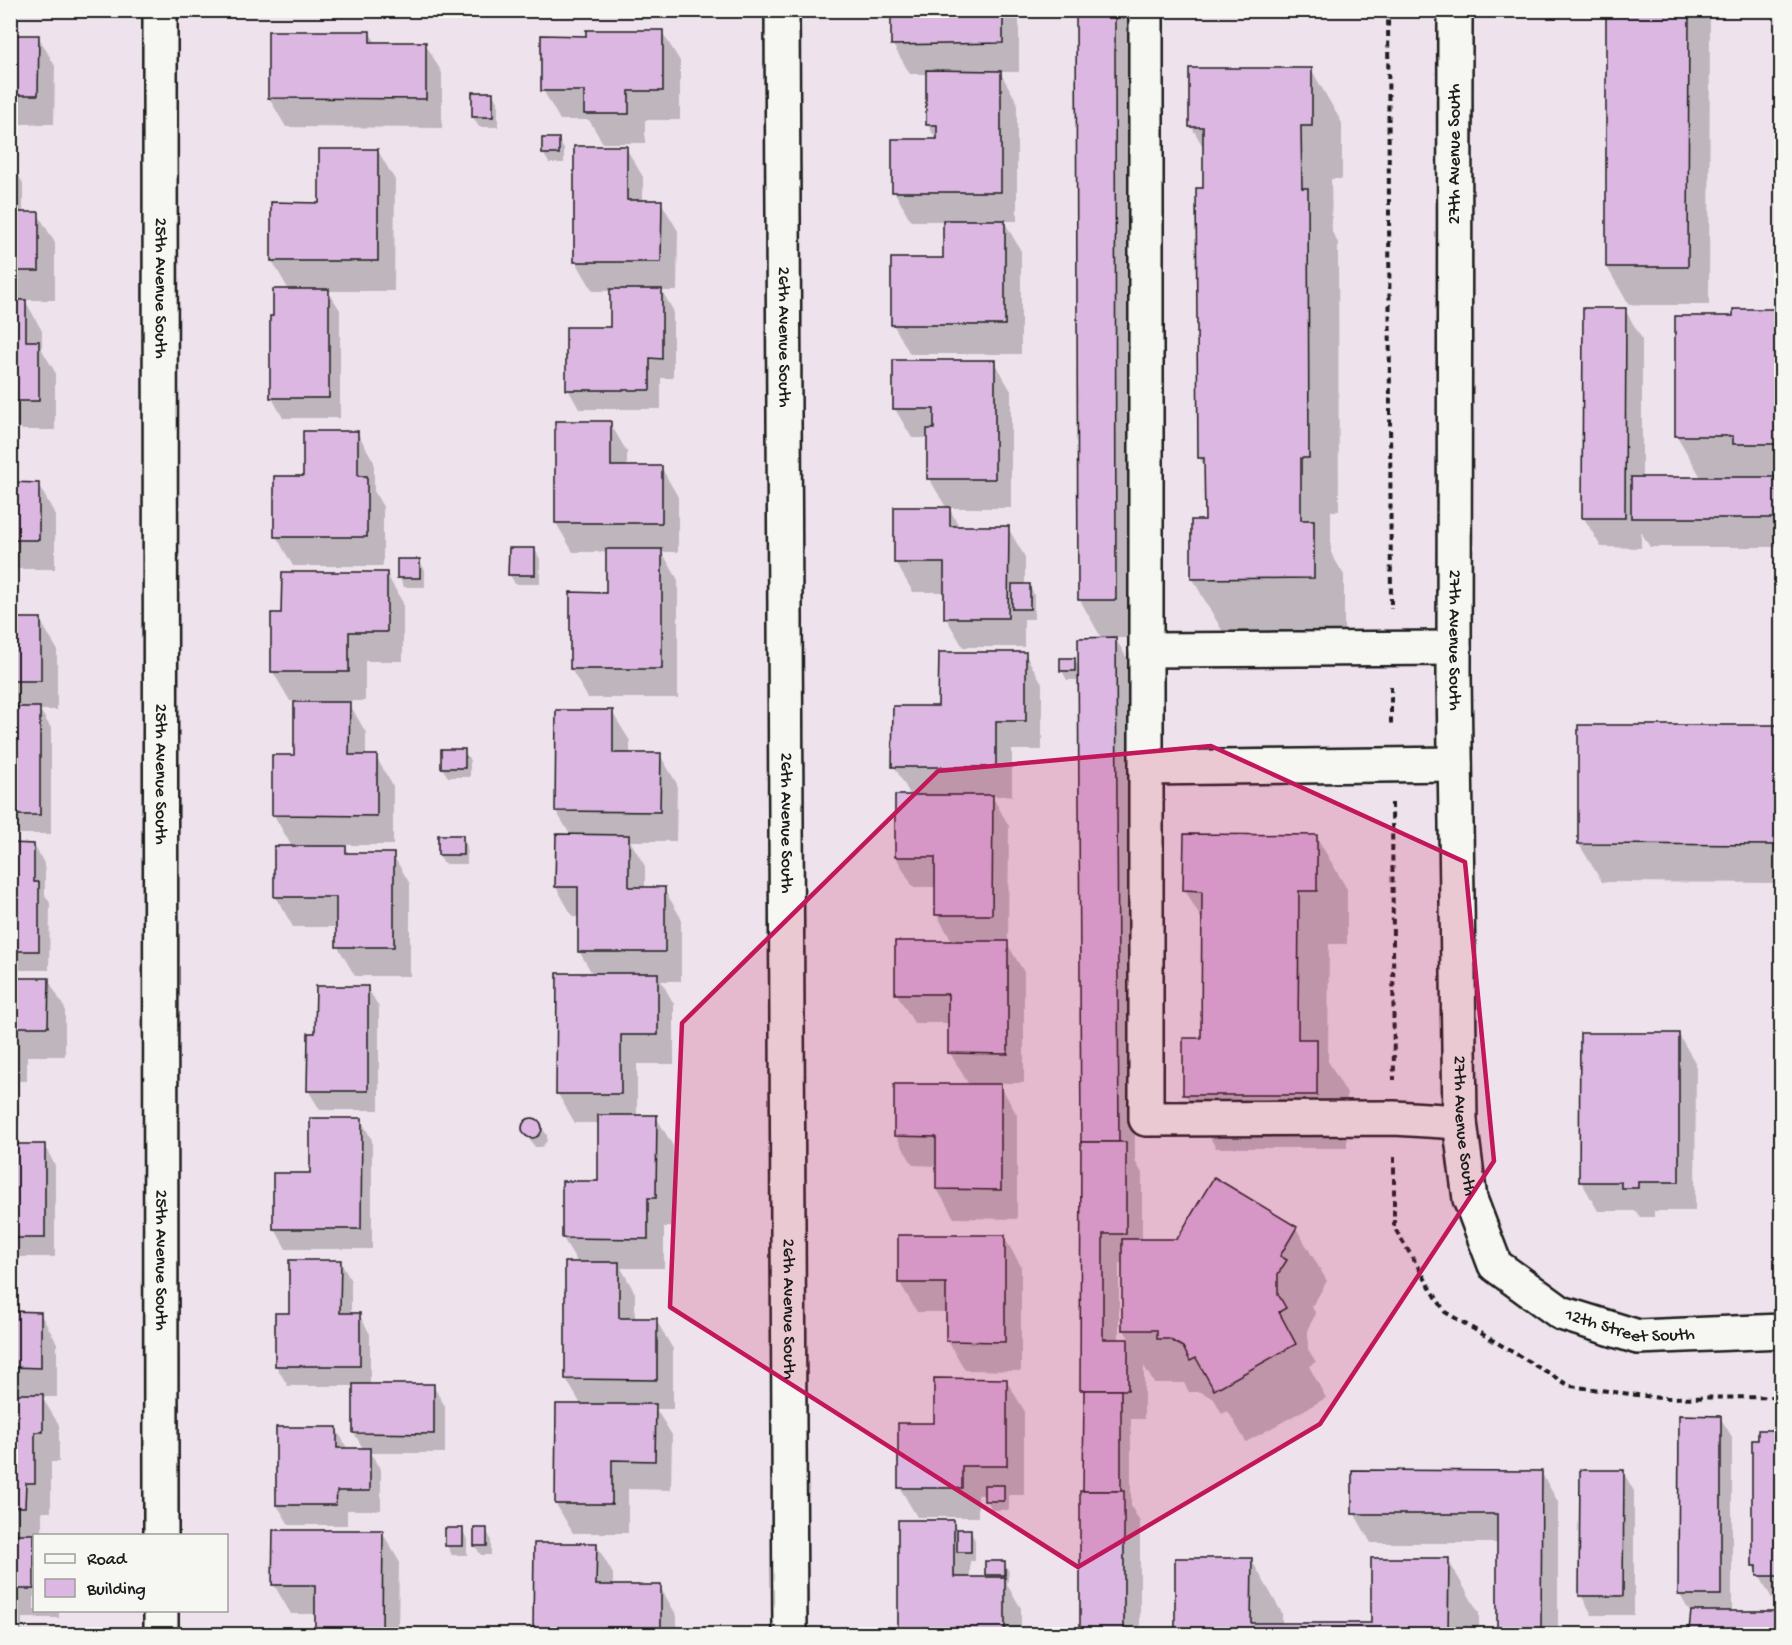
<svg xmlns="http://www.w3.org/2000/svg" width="1792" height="1645" font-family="'Gochi Hand',sans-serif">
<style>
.shadow{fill:#0003;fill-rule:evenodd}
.building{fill:#dbb7e1;stroke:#1c1c1c;stroke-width:1.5}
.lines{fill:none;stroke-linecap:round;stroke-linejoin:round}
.minor-casing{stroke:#1c1c1c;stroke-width:38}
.path{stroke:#1c1c1c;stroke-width:4;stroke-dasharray:6 4.5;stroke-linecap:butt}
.minor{stroke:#f6f6f2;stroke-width:33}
.marked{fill:#c2185b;fill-opacity:0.2;stroke:#c2185b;stroke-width:4.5;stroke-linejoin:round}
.labels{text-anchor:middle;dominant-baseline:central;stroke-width:4.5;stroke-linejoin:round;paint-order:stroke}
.street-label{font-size:18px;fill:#1c1c1c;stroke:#f6f6f2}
</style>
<rect width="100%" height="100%" fill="#eee3ed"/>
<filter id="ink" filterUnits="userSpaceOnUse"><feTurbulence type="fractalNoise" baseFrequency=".0167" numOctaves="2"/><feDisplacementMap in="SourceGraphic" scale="12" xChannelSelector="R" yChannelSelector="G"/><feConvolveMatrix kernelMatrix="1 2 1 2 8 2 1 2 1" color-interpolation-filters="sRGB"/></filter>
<g filter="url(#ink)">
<g class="shadow">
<polygon points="893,10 1019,10 1019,72 1000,72 1017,102 1017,221 1004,221 1021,251 1021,354 910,354 893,324 944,260 944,221 911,221 894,191 937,141 928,125 928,74 910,74 893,45"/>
<path d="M 1077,10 L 1136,10 L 1138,638 L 1115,638 L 1133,668 L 1135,1161 L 1142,1173 L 1142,1241 L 1178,1241 L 1296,1228 L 1327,1281 L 1312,1307 L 1316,1314 L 1308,1328 L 1308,1349 L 1316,1362 L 1309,1366 L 1326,1398 L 1246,1442 L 1228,1411 L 1222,1414 L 1214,1399 L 1201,1392 L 1189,1392 L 1184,1383 L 1154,1383 L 1144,1366 L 1144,1419 L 1131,1419 L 1131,1506 L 1140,1522 L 1140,1634 L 1081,1634 L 1085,1395 L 1082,1389 L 1080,680 L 1067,680 L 1062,671 L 1075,660 L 1080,669 L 1102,639 L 1080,600 ZM 1119,1263 L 1124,1263 L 1124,1330 L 1130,1340 L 1119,1340 Z"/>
<polygon points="1608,10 1710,10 1709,305 1629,305 1607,267"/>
<polygon points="369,32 376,43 425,43 442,73 442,128 286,127 269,98"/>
<polygon points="662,32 680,61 680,120 645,120 645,143 603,143 589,120 560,120 543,90 587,37"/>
<polygon points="10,36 38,36 55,66 54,124 12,124 12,147"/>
<polygon points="1311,69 1342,123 1342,179 1331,179 1332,232 1338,243 1339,511 1331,511 1331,553 1344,575 1344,631 1223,632 1192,578 1206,522 1206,469 1199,457 1205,150 1191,126"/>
<polygon points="473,93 492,93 498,103 498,127 479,127 473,117"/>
<polygon points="558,140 564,149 564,163 549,163 543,153"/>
<polygon points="626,148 643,177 643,202 661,202 678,231 677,291 662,291 673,310 673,378 661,378 661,409 579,409 568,389 611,328 611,291 593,291 576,262"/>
<polygon points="378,151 395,180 394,291 328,291 340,310 340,418 283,418 272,398 275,317 289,290 272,261 272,204 320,204"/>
<polygon points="10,161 23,183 23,214 38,214 55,243 55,300 25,300 42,331 42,350 55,372 55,430 22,430 20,427 10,427"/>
<polygon points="1625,310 1642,339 1642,478 1702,479 1677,436 1734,318 1777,310 1782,318 1782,547 1650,547 1641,532 1641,548 1601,547 1584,518"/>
<polygon points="994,362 1011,391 1011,508 949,508 960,528 1008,528 1025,557 1025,585 1029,585 1034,595 1034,619 1024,619 1024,647 963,647 946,618 946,592 913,592 896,563 947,509 929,478 929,438 912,438 895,409"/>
<polygon points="610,423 627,452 627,467 661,467 678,497 678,552 662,552 678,580 678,698 588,698 571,669 608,594 608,552 573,552 556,523"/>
<polygon points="357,432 374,462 374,491 383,507 383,566 293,566 276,536 305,478"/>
<polygon points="10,484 38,484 55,514 55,569 10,569"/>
<polygon points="535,550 540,559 540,584 515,584 510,575"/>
<polygon points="419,561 425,570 425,587 404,587 399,577"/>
<polygon points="386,573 403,603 403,661 365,661 365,701 348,701 366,733 366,757 376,757 393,786 393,845 344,845 350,855 393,855 410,884 410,976 355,976 338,947 338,927 293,927 276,897 276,847 292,847 274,815 274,757 296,757 296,701 290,701 273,672 283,615"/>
<polygon points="10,589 14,595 14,620 40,620 57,649 57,710 40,710 51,728 51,834 10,834"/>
<polygon points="1025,654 1042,683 1042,750 1012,750 1012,796 992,796 1009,826 1008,945 1024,972 1024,1083 999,1083 1017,1115 1017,1219 954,1218 937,1189 937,1166 913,1165 896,1136 969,1085 950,1053 950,1023 914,1023 897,994 953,943 937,915 937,887 913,887 896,857 897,796 911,796 894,766 939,707"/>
<polygon points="612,712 630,741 630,755 660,755 677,784 676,841 630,841 645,866 645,889 664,889 681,918 681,981 661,981 674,1004 674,1064 637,1064 637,1117 656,1117 673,1146 673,1227 664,1227 664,1268 621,1268 635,1293 635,1319 656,1320 673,1349 673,1409 656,1409 672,1435 671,1490 628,1489 628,1533 573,1533 556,1504 582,1406 566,1379 578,1263 563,1238 600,1182 600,1123 575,1123 558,1094 593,975 579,951 579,917 573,917 556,887 557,836 571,836 556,811"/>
<polygon points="1782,727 1782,883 1602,882 1579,844"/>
<polygon points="464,751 470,760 470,777 448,777 442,768"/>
<polygon points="1316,836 1347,889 1347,944 1329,944 1328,1061 1347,1094 1347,1148 1216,1148 1185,1094 1203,1040 1203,922 1185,890"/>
<polygon points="462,837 467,846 467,864 444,864 439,855"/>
<polygon points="10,845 34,845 45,865 45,895 50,903 49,970 10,970"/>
<polygon points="10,979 48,979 65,1009 65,1056 27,1056 27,1081 19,1081 19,1123 10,1123"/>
<polygon points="367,987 379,1007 379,1110 320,1110 308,1090 317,1034"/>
<polygon points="1679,1035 1696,1064 1695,1211 1654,1211 1654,1217 1640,1217 1636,1211 1598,1211 1581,1181"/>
<polygon points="361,1120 372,1140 372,1249 286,1249 275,1229"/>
<polygon points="529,1120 536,1120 547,1135 547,1141 542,1147 535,1147 523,1131 523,1125"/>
<polygon points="10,1145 44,1145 55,1165 55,1257 10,1257"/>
<polygon points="1004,1237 1021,1266 1021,1371 965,1370 948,1341 948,1312 917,1312 900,1283"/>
<polygon points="340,1261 351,1281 351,1314 359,1314 370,1334 370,1386 433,1386 445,1406 445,1453 371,1453 381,1469 381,1510 347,1510 347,1525 289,1525 277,1505 336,1428 347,1448 364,1450 354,1433 354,1386 288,1386 276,1366 290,1314"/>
<polygon points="10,1297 14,1304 14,1313 40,1313 57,1343 57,1397 42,1397 59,1425 59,1462 51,1462 51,1512 42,1512 42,1536 34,1536 34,1610 59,1610 59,1618 22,1618 22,1634 10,1634"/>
<polygon points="1006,1380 1024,1410 1024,1495 1009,1495 1009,1510 991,1510 986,1495 978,1495 978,1517 917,1517 900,1488 935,1425"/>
<polygon points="1720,1417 1732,1437 1732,1613 1780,1613 1754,1566 1754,1442 1779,1432 1782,1435 1782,1634 1670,1634 1670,1632 1690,1632 1691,1614 1680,1595"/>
<polygon points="1541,1472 1558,1502 1558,1634 1499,1634 1499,1543 1371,1543 1354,1513"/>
<polygon points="1623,1472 1634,1491 1634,1615 1592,1615 1581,1595"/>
<polygon points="953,1522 958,1531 970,1531 975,1540 975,1561 970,1561 970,1578 989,1578 987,1562 1004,1562 1009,1572 1007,1585 1021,1608 1021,1634 902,1634 900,1631"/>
<polygon points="462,1529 467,1539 467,1555 452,1555 447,1546"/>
<polygon points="486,1530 491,1539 491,1555 481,1555 475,1546"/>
<polygon points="382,1532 399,1561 398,1634 316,1634 316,1614 291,1614 274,1585"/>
<polygon points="536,1544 596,1544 613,1574 613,1587 660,1587 677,1616 677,1634 535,1634"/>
<polygon points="1176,1559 1251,1559 1282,1613 1282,1624 1372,1625 1448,1560 1479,1613 1479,1634 1176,1634"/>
</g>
<g class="building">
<polygon points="891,10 1003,10 1003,43 891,45"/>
<polygon points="1076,10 1115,10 1116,600 1078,600"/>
<polygon points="1606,10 1689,10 1688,267 1606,267"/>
<polygon points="586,30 663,30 663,91 629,91 629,114 584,114 584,91 541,91 541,35 586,36"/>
<polygon points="268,31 370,31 370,42 426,42 426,99 268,98"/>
<polygon points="10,35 39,35 38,95 10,95"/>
<polygon points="1189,68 1312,68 1312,126 1301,126 1302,188 1308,188 1309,458 1301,458 1301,520 1314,520 1314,578 1191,579 1191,520 1205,520 1204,458 1198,458 1196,188 1203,188 1203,127 1189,127"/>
<polygon points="926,70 1001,71 1001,192 892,192 892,139 937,139 937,125 926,125"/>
<rect x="472" y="92" width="21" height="25"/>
<rect x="542" y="138" width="17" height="16"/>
<polygon points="574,146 627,146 627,200 662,200 661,262 574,262"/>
<polygon points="319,149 378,149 378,261 271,261 271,202 319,203"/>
<rect x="10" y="212" width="29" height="59"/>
<polygon points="943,220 1005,220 1005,325 891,325 891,258 943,258"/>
<polygon points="273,289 329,289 329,398 270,398 270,316 273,316"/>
<polygon points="610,289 662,289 662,359 650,358 650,390 566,390 566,327 610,327"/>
<polygon points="10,300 26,300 26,341 39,341 39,401 10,401"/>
<polygon points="1583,308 1626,308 1625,518 1582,518"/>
<polygon points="1733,309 1777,309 1777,317 1782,317 1782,436 1777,436 1777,444 1733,444 1733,436 1675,436 1675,316 1733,316"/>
<polygon points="893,360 995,360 995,479 927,479 927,429 934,429 934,409 893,409"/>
<polygon points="555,421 611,421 611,466 662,466 662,523 555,523"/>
<polygon points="303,431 358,431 358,476 367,476 367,537 274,537 274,476 303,476"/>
<rect x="1631" y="477" width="151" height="41"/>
<polygon points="10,482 39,483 39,540 10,540"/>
<polygon points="894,507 950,507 950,526 1009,526 1008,618 944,618 944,563 894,563"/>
<polygon points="509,548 535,548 535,575 508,575"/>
<polygon points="606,549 662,549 662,669 570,669 570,592 606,593"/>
<rect x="397" y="559" width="23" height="19"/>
<polygon points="282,572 387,572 387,632 349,632 349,672 271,672 271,613 281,613"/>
<rect x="1012" y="584" width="18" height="25"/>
<rect x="10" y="618" width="31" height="63"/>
<polygon points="1116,637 1119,1142 1081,1142 1078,638"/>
<polygon points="939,652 1026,652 1026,721 996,721 996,767 892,767 893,706 938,706"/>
<rect x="1060" y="658" width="15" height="13"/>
<polygon points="294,702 350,702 349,755 377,755 377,816 272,815 272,755 294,755"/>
<rect x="10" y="707" width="30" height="108"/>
<polygon points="556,710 613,710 613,753 661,753 660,812 555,811"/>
<polygon points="1578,725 1782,725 1782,845 1578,844"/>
<rect x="441" y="749" width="24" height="19"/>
<polygon points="895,795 993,795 992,915 935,915 935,857 895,857"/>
<polygon points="556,834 629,835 629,887 665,887 665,952 578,952 578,887 555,887"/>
<polygon points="1184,834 1317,835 1317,891 1299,891 1298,1039 1317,1039 1317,1095 1183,1095 1183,1038 1201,1038 1202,891 1183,890"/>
<rect x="438" y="835" width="25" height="20"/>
<polygon points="10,843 34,844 34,882 39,882 39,951 10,951"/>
<polygon points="274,846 346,846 346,853 394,853 394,947 336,947 336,897 274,897"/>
<polygon points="895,941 1008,941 1008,1054 948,1053 948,994 895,994"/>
<polygon points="557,973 658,973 658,1035 621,1035 621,1094 556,1094"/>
<polygon points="10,978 49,978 48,1027 11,1027 11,1052"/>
<polygon points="316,986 368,986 368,1091 307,1091 308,1033 315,1033"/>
<polygon points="1580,1033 1679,1033 1679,1182 1638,1182 1638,1188 1621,1188 1621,1182 1579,1182"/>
<polygon points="894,1084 1001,1084 1001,1190 936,1189 936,1137 894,1136"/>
<polygon points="598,1115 657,1115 656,1198 648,1198 648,1239 562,1238 562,1181 598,1181"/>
<circle cx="532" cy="1128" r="10"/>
<polygon points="310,1118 362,1118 361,1229 273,1229 273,1173 310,1173"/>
<polygon points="1081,1142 1126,1142 1126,1234 1103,1234 1103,1339 1128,1339 1128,1390 1080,1390"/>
<rect x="10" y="1144" width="35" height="94"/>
<polygon points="1214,1177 1297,1227 1280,1256 1287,1260 1278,1274 1278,1294 1286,1308 1279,1312 1296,1344 1214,1390 1196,1358 1190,1361 1183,1347 1169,1339 1157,1339 1157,1330 1122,1330 1122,1239 1177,1239"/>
<polygon points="898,1235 1005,1235 1005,1342 946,1341 946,1283 898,1283"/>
<polygon points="289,1260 341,1260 340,1313 360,1313 360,1366 275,1366 275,1313 289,1313"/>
<polygon points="565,1262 619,1262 619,1318 657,1318 657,1380 565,1379"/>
<polygon points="10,1311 41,1312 41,1368 10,1367"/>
<polygon points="934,1378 1007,1379 1007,1466 962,1466 962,1488 898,1488 898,1423 934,1423"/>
<polygon points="353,1384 434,1384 434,1434 353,1433"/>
<polygon points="1084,1390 1121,1390 1121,1491 1083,1491"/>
<polygon points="10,1394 43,1394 43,1432 35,1432 35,1483 26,1483 25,1507 10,1507"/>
<polygon points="556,1404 656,1404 655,1461 612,1460 612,1504 555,1504"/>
<polygon points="1679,1415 1721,1416 1721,1595 1678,1595"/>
<polygon points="276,1427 337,1427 337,1448 370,1448 370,1491 337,1491 336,1505 276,1505"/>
<polygon points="1758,1430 1780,1430 1780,1576 1757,1576 1757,1566 1752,1566 1752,1440 1758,1440"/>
<polygon points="1352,1470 1542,1471 1541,1634 1497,1634 1497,1514 1352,1514"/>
<polygon points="1580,1470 1624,1470 1623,1596 1579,1596"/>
<rect x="984" y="1485" width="20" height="16"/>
<rect x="1080" y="1491" width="44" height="143"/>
<polygon points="898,1520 954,1520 954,1577 1005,1577 1005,1632 898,1632"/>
<rect x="445" y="1528" width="18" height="18"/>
<rect x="474" y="1528" width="13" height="18"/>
<rect x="957" y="1529" width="14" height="23"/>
<polygon points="273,1530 383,1530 382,1634 315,1634 315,1585 272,1585"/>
<polygon points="10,1534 43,1534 34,1536 34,1589 10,1589"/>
<polygon points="534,1543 597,1543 596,1585 661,1585 661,1634 533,1634"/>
<polygon points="1175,1558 1252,1558 1251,1623 1371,1623 1371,1558 1449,1558 1448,1634 1175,1634"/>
<rect x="985" y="1561" width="20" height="14"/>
<polygon points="1691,1611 1782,1611 1782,1634 1668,1634 1668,1630 1689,1630"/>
</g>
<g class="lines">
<defs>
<g id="minor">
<path id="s1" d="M 160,10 L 161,1536"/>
<path id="s2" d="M 782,10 L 790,1634"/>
<polyline points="1146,10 1146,1119 1394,1118 1460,1122"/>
<path id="s3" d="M 1455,10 L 1454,675 L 1460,1122 L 1470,1199 L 1495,1265 L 1561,1313 L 1638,1337 L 1782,1331"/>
<polyline points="1146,650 1454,648"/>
<polyline points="1146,768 1455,764"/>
<polyline points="161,1610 161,1634"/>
</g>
</defs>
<use href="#minor" class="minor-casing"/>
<g class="path">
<polyline points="1388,10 1391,609"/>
<polyline points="1391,686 1391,726"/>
<polyline points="1392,803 1394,1080"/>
<polyline points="1394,1157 1394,1227 1445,1312 1570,1386 1660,1398 1782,1397"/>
</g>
<use href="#minor" class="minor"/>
</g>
</g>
<path class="marked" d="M 1211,746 L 1465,862 L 1494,1161 L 1320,1424 L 1078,1567 L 670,1307 L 682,1023 L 938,771 Z"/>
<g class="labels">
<g class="street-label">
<text transform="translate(1455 154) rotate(-90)">27th Avenue South</text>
<text stroke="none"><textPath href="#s1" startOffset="278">25th Avenue South</textPath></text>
<text stroke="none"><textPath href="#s2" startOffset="327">26th Avenue South</textPath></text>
<text stroke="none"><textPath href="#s3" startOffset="630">27th Avenue South</textPath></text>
<text stroke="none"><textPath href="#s1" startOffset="764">25th Avenue South</textPath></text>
<text stroke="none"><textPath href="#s2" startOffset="813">26th Avenue South</textPath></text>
<text stroke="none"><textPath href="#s3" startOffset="1116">27th Avenue South</textPath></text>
<text stroke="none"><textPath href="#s1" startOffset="1250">25th Avenue South</textPath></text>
<text stroke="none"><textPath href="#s2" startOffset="1299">26th Avenue South</textPath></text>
<text stroke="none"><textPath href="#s3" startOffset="1413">12th Street South</textPath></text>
</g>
</g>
<rect width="1792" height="1645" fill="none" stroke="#f6f6f2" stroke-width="36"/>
<rect x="18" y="18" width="1756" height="1609" fill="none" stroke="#1c1c1c" stroke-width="2" filter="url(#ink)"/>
<rect x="33" y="1534" width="195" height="78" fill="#f6f6f2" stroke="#9f9f9c" stroke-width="1.5"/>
<rect x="45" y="1554" width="30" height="9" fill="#f6f6f2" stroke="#9f9f9c" stroke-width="1.5"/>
<text x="87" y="1564" font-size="18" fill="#1c1c1c">Road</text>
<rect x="45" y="1579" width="30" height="18" fill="#dbb7e1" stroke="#9f9f9c" stroke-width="1.5"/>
<text x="87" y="1594" font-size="18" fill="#1c1c1c">Building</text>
</svg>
